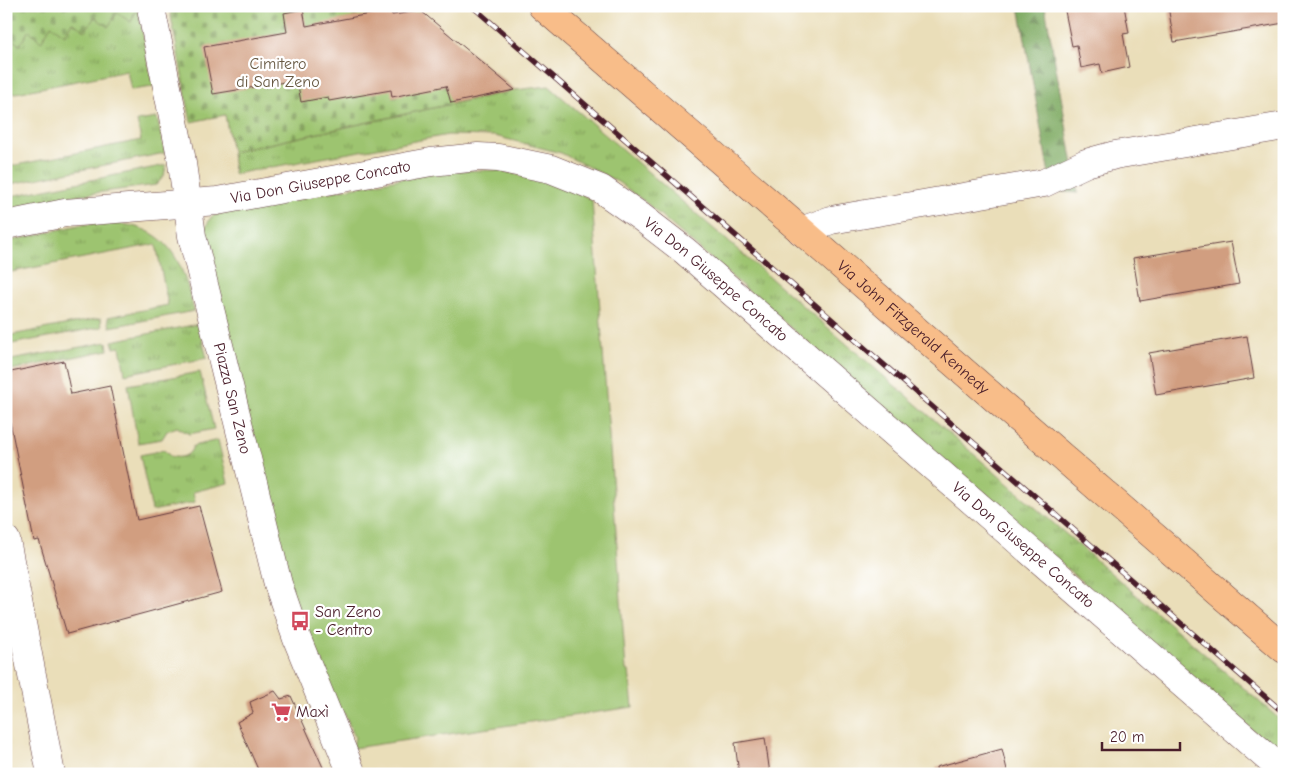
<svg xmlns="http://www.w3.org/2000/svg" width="1290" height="780" font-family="'Comic Neue',sans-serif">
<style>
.grass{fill:url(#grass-tufts);stroke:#74724d}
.forest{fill:url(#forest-firs);stroke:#646446}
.cemetery{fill:url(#cemetery-stones);stroke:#74724d}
.pitch{fill:#9dc46f;stroke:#74724d}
.building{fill:#d19e80}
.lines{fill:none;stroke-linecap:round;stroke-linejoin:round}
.minor-casing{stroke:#623c40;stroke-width:29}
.major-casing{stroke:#623c40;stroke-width:29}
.minor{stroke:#fff;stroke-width:28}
.major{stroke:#f8bd89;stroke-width:28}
.rail-casing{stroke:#4a1f2b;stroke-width:5.5}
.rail{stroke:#fff;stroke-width:4;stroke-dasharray:11;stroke-linecap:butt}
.labels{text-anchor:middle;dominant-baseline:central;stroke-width:4.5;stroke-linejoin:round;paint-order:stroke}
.park-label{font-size:16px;fill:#675943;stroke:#fff}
.street-label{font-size:16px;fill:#4a1f2b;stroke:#fff}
.poi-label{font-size:16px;fill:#4a1f2b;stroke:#fff;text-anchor:start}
</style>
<defs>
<pattern id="grass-tufts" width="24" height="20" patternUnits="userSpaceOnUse" patternTransform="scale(1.25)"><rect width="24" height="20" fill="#9dc46f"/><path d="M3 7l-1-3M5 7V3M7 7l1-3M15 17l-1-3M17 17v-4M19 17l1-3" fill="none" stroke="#829f5b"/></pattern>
<pattern id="forest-firs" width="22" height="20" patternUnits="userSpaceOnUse" patternTransform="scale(1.25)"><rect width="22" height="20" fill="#7eaa62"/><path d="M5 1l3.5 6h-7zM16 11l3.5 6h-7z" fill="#698a51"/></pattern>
<pattern id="cemetery-stones" width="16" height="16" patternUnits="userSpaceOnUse" patternTransform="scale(1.25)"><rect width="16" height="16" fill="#9dc46f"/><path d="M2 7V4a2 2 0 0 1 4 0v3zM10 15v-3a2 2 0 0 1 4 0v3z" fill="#829f5b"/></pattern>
</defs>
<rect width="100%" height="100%" fill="#fff"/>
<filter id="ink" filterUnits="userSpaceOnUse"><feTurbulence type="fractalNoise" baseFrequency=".02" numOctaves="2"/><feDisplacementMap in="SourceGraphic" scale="10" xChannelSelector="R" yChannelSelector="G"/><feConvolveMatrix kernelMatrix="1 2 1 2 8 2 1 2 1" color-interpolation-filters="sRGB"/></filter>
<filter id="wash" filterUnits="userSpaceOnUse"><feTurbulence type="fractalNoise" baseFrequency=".0096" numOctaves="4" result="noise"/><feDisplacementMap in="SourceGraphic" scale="20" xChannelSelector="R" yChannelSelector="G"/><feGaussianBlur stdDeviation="1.12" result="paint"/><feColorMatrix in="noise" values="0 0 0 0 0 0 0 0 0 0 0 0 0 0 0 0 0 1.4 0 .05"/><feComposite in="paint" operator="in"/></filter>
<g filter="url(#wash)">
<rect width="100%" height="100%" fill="#eadeb9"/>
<g class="grass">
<polygon points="138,7 153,87 131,90 127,71 6,95 6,35 20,44 29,30"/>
<polygon points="549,86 1284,723 1284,758 760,301 644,201 618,182 561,153 495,136 448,135 234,174 232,152 515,90"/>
<polygon points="157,118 165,153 6,185 6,167 141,140 137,121"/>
<polygon points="166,165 164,176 156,185 64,197 6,211 6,197"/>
<path d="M 103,223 C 167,223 181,256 194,311 L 110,327 L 108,317 L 168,305 L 156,244 L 6,273 L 6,242 L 79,225 Z"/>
<polygon points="101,318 102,327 6,345 6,336"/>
<polygon points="198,324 207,358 125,374 120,347 114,348 112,341"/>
<polygon points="107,342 108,350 6,371 6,361"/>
<polygon points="200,372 214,429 189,434 177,427 167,431 162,439 138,443 128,385"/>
<path d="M 218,440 L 228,483 L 193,492 L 195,502 L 152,511 L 140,455 L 164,450 L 170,456 C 180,459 190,457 193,446 Z"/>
</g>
<polygon class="forest" points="1019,6 1045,6 1078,193 1052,191"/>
<g class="cemetery">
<polygon points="6,6 145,6 138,7 131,22 117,13 108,27 95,17 85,31 72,22 65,35 51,25 41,42 29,30 20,45 6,35"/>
<polygon points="169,6 413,6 515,90 232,152 225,115 191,122"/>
</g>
<polygon class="pitch" points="498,170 567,186 592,200 626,670 629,671 633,707 353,748 355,737 344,713 337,714 284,576 200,238 211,217 220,213 440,171"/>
<g id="blocks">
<g class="building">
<polygon points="1064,6 1124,6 1129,33 1123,34 1129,67 1102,73 1100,64 1081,68 1077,45 1072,46"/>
<polygon points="1168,6 1284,6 1284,23 1174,42"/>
<polygon points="303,9 306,26 391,10 392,15 421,11 515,90 451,103 446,86 392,97 391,90 329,101 328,97 301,102 297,80 213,94 204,47 287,32 284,13"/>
<polygon points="1231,242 1239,284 1140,301 1133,258"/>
<polygon points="1247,336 1254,378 1156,395 1149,353"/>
<polygon points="64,361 71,394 110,386 137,520 199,506 222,592 67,634 39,540 34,541 7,407 10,406 6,385 6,373"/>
<polygon points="275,691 281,699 291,696 326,774 260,774 237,722 253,713 250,702"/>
<polygon points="765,738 770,774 739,774 735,743"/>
<polygon points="1002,749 1008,774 937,774 936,767"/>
</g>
</g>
</g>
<g filter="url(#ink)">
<use href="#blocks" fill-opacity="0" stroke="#623c40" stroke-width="1"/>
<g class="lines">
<defs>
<g id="minor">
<path id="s1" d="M 152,13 L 181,156 L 192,236 L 278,584 L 297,639 L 352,774"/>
<path id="s2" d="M 6,225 L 65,213 L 217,201 L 431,162 L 478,157 L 498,158 L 551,169 L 601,189 L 641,217 L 685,251 L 1284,772"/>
<polyline points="801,231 831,220 1044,183 1086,163 1115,155 1284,126"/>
<polyline points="6,540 51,774"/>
</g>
<g id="major">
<path id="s3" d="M 542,6 L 1284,649"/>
</g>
</defs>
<use href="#minor" class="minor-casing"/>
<use href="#major" class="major-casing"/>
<use href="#minor" class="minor"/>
<use href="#major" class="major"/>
<defs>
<polyline id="rail" points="472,6 1284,713"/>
</defs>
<use href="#rail" class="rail-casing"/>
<use href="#rail" class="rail"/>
</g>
</g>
<defs>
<symbol id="bus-bare" viewBox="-9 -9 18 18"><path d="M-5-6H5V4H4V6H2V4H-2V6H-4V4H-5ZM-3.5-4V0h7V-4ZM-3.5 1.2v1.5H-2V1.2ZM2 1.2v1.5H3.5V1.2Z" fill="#d1495b" stroke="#fff" stroke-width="2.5" paint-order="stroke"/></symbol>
<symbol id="supermarket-bare" viewBox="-9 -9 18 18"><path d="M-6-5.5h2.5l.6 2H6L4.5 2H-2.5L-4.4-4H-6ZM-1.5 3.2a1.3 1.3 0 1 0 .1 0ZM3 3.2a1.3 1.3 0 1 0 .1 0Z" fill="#d1495b" stroke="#fff" stroke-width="2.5" paint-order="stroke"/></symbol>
</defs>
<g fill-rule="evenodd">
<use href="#bus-bare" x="286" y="607" width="28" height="28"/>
<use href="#supermarket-bare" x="267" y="698" width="28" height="28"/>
</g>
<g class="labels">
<g class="park-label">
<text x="278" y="64">Cimitero<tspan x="278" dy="18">di San Zeno</tspan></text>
</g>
<g class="street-label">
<text stroke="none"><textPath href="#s2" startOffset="318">Via Don Giuseppe Concato</textPath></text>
<text stroke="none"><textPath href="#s2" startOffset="752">Via Don Giuseppe Concato</textPath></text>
<text stroke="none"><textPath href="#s3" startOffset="491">Via John Fitzgerald Kennedy</textPath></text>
<text stroke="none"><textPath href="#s1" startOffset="394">Piazza San Zeno</textPath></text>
<text stroke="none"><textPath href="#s2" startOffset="1158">Via Don Giuseppe Concato</textPath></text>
</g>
<g class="poi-label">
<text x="315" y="612">San Zeno<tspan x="315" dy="18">- Centro</tspan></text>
<text x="296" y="712">Maxì</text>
</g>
</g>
<rect width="1290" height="780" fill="none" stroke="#fff" stroke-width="25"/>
<path d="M1102 742v8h78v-8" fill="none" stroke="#4a1f2b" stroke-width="2.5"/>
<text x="1110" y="742" font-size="15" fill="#4a1f2b" stroke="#ffffff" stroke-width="4" paint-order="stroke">20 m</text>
</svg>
